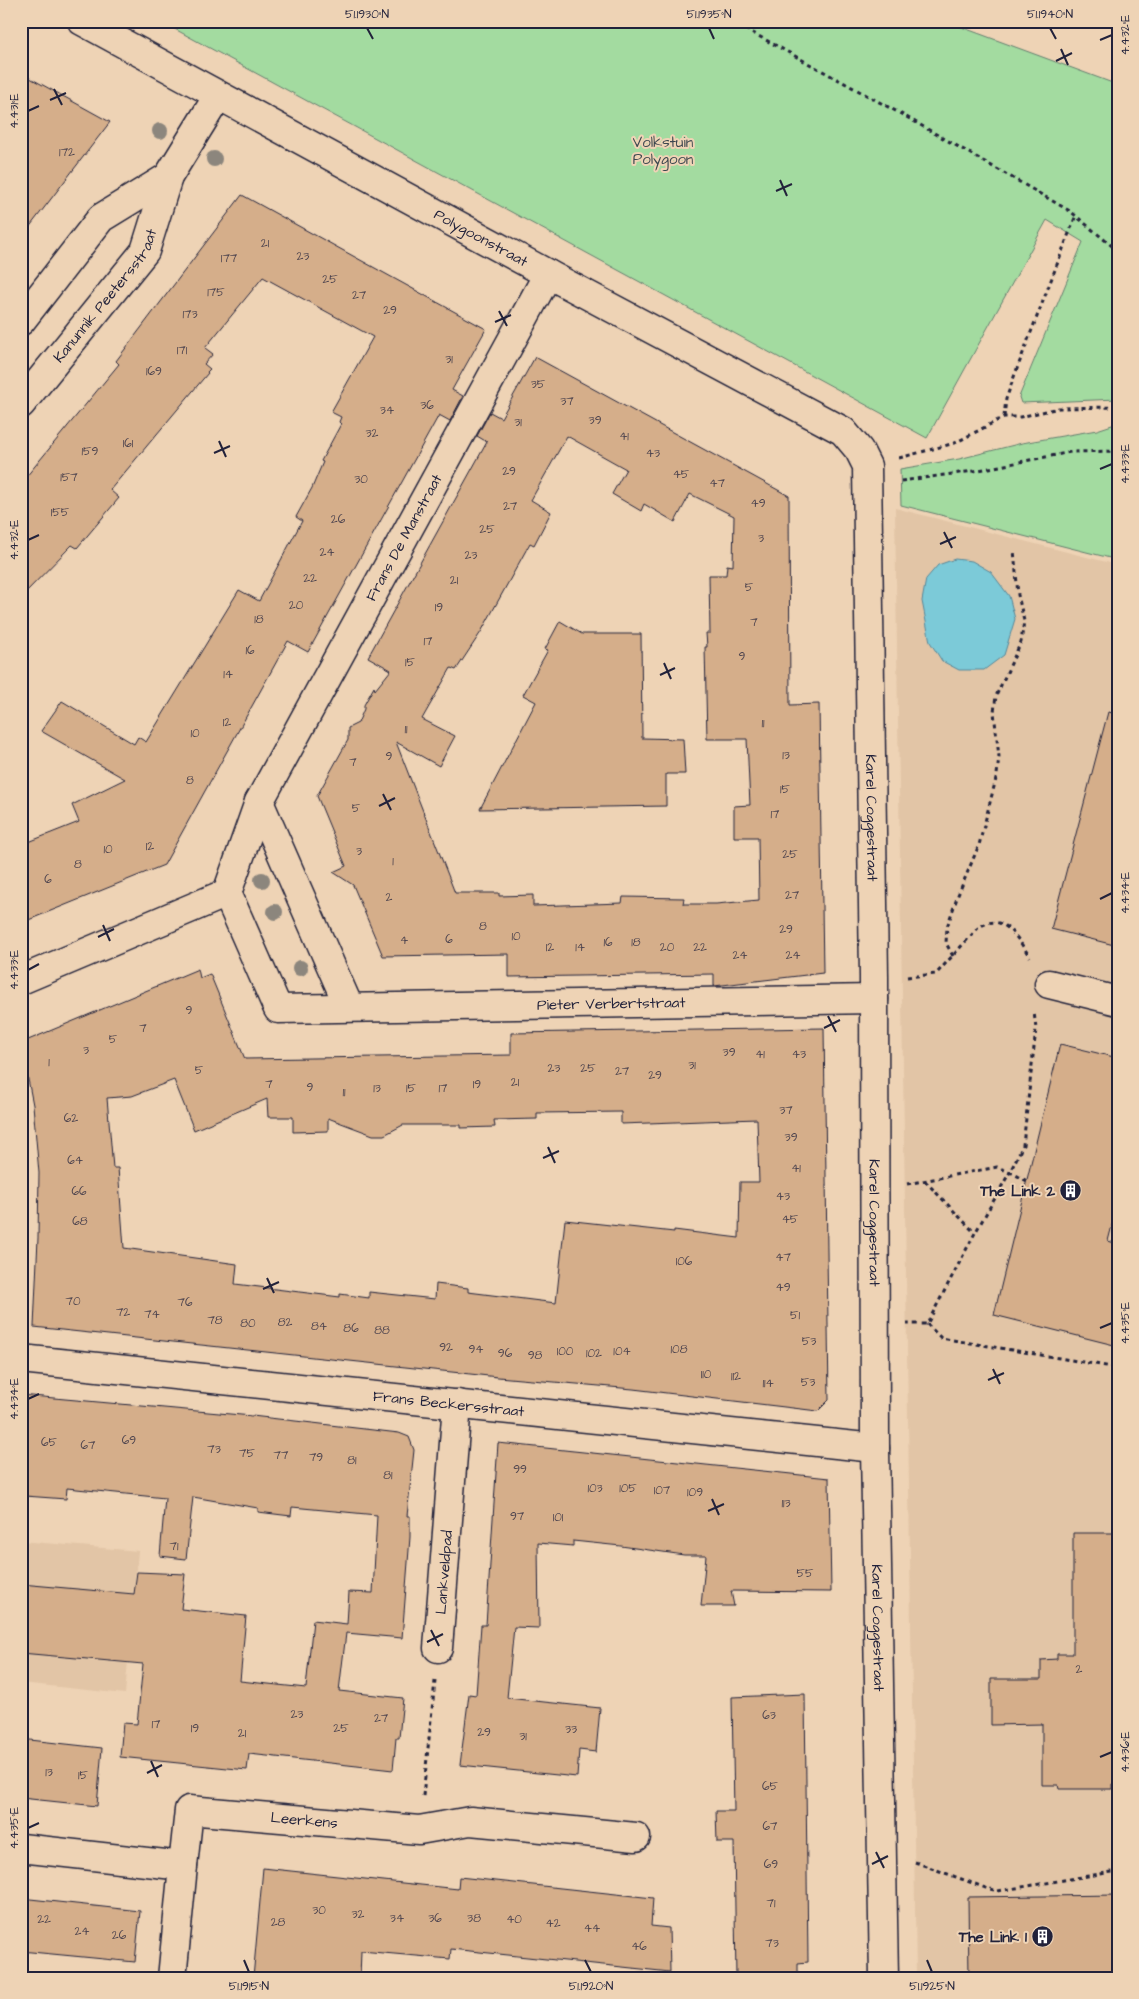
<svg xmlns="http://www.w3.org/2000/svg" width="1139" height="1999" font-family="'Architects Daughter',sans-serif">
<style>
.built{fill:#e2c5a6}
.green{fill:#a3dba0;stroke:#627e6e}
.water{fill:#7bcad8;stroke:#578799}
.building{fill:#d5ae8a;stroke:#22223b;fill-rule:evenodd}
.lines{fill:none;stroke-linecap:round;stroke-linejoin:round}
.minor-casing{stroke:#22223b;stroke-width:31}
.path{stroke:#22223b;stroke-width:3;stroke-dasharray:4 4;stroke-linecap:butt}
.minor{stroke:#eed3b5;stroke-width:28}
.tree{fill:#8c867d}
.ticks{fill:none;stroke:#22223b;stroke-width:2}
.labels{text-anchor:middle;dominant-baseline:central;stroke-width:4;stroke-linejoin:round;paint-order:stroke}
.number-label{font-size:12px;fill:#4f454f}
.park-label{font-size:15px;fill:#3c474f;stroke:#eed3b5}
.street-label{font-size:15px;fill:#22223b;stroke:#eed3b5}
.poi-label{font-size:15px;font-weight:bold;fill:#22223b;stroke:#eed3b5;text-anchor:end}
.neatline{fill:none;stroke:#22223b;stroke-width:2}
.ticks-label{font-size:12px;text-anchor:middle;fill:#22223b}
</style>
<rect width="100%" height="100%" fill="#eed3b5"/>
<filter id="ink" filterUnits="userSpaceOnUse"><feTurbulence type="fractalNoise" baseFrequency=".02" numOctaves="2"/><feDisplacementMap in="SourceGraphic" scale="10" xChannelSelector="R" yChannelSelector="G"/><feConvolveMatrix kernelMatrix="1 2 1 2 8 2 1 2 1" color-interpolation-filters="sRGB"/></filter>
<g filter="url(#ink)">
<g class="built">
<polygon points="895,508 1118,565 1118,1978 916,1978"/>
<polygon points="21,1541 138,1551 125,1694 21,1683"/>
</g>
<g class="green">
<polygon points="160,21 945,21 1118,85 1118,399 1021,403 1019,397 1083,242 1047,220 927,438"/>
<polygon points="1118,423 1118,560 901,505 900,469 959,459 1022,443 1097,430"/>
</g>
<polygon class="water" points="955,559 972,561 991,572 1009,596 1015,619 1004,655 984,670 959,670 942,661 930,642 922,601 926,579 938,565"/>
<g class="building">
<polygon points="21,73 110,122 21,238"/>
<polygon points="242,195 486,329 452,390 463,396 450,421 439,415 308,652 288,641 164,865 21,923 21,845 79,822 72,805 125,779 41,731 62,701 134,744 138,737 146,742 239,590 259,601 302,521 296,517 312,488 323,462 321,461 341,424 339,422 341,417 331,412 373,337 263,277 205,348 213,354 204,364 210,369 207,372 208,373 110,490 119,498 77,548 72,545 21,597 21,483 119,364 116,361"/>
<path d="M 535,357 L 789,496 L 790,705 L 819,704 L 823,973 L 714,986 L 714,974 L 509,977 L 509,954 L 383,956 L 353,885 L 333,872 L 346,866 L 317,796 L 348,740 L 348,728 L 358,723 L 364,709 L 364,705 L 374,687 L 375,690 L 391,670 L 368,657 L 487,442 L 477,436 L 490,412 L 501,418 ZM 567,436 L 626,469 L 612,494 L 641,511 L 644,504 L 675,522 L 690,494 L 734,516 L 733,566 L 727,565 L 726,575 L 709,575 L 710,633 L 706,633 L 707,647 L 705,647 L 707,739 L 747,739 L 750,805 L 734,806 L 734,837 L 758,837 L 759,900 L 716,904 L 683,904 L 684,898 L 623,897 L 622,903 L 533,906 L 533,895 L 499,896 L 499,893 L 455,893 L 396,742 L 439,766 L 455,736 L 422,719 L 451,668 L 456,670 L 481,632 L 530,543 L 534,545 L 551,512 L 531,500 Z"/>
<polygon points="560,621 582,634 641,634 642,738 683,739 685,774 666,774 666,806 480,809 536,702 523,695 548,650 545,649"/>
<polygon points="1108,712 1118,714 1118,946 1051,929"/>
<path d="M 198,969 L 200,978 L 210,974 L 245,1059 L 511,1055 L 511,1033 L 824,1028 L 829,1400 L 818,1411 L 633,1389 L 498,1377 L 34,1327 L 38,1238 L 39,1173 L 33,1105 L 21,1043 ZM 174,1080 L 194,1130 L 267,1099 L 268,1117 L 293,1117 L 293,1132 L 328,1131 L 328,1118 L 373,1135 L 384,1135 L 403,1125 L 461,1125 L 461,1128 L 495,1127 L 494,1120 L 537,1119 L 537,1113 L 621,1112 L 621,1124 L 757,1119 L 759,1182 L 740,1182 L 739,1238 L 674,1230 L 674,1232 L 565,1220 L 556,1303 L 468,1292 L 468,1288 L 436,1284 L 435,1299 L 369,1292 L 369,1298 L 340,1294 L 340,1297 L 235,1284 L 237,1264 L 124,1248 L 118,1168 L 113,1168 L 107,1098 L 132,1096 Z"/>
<polygon points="1060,1044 1118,1058 1118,1202 1108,1241 1118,1244 1118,1346 994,1315"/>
<polygon points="21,1395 252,1416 399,1433 409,1437 414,1450 407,1516 410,1516 410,1537 402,1638 346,1633 339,1691 403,1698 399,1738 396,1738 393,1770 249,1754 247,1770 120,1757 123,1723 137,1724 143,1664 21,1653 21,1584 134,1594 137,1572 185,1574 181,1609 246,1616 240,1681 306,1688 313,1620 347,1624 349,1592 373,1593 377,1515 292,1507 291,1516 258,1512 258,1508 193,1497 186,1559 160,1556 165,1498 67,1488 66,1499 25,1496 26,1485 21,1485"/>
<polygon points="498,1443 829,1478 831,1592 731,1591 734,1606 701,1606 706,1555 684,1555 621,1546 573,1541 573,1546 538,1543 539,1628 514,1627 507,1698 600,1708 596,1752 579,1750 577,1777 460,1765 469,1694 476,1695 481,1625 486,1625"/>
<polygon points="1073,1533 1118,1533 1118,1784 1112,1784 1112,1789 1059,1789 1058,1785 1042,1785 1042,1724 991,1725 991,1679 1041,1679 1041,1660 1057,1659 1057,1654 1073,1654"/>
<polygon points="805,1694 808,1962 798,1963 798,1978 736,1978 734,1842 717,1842 716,1811 734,1811 732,1697"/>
<polygon points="21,1739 102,1748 97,1806 21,1798"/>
<polygon points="263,1868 458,1889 459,1877 653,1898 651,1926 669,1928 670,1972 451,1949 450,1959 361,1951 360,1978 253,1978"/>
<polygon points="1118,1895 1118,1978 969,1978 968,1897"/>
<polygon points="21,1898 140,1911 135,1962 21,1951"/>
</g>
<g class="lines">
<defs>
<g id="minor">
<path id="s1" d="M 82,21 L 548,274 L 843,431 L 859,450 L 867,466 L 874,977 L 875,1448 L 884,1978"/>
<polyline points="21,321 101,218 168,177"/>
<path id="s2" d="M 21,404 L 145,251 L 168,177 L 218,96"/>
<polyline points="259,802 349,1007"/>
<path id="s3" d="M 227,893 L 278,1009 L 874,999"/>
<path id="s4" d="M 227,893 L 259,802 L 548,274"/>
<polyline points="21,980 227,893"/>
<polyline points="1049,984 1118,1001"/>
<path id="s5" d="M 21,1359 L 875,1448"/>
<path id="s6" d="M 438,1648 L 457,1404"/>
<path id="s7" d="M 21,1848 L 183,1866 L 189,1810 L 419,1830 L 470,1821 L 636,1837"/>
<polyline points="172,1978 183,1866"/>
</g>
</defs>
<use href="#minor" class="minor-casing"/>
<g class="path">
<polyline points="731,21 903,115 1070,211 1118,251"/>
<polyline points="1004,417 1006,399 1015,374 1076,215"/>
<polyline points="899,458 955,443 1004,417 1020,417 1059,408 1118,407"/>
<polyline points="901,481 974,471 1071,452 1118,451"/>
<polyline points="953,956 946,943 947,927 958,895 979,845 997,775 999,757 994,712 996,696 1021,642 1024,621 1018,595 1014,550"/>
<path d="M 907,977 L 936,974 L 978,928 C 1003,910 1017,938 1030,957"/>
<polyline points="925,1181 975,1233"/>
<polyline points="1027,1181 1010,1172 1023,1145 1036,1029 1034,1012"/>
<polyline points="907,1184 997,1167 1010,1172 975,1233 927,1324 907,1324"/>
<polyline points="1117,1205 1118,1205"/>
<polyline points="927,1324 941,1338 1118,1368"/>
<polyline points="423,1796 435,1681"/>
<polyline points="915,1862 986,1888 998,1891 1118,1871"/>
</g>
<use href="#minor" class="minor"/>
</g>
<g class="tree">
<circle cx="160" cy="131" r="8"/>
<circle cx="214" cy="159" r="8"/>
<circle cx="262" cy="880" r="8"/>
<circle cx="275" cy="912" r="8"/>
<circle cx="300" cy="968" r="8"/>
</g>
</g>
<path class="ticks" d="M 367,28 L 373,39M 709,28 L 714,39M 1050,28 L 1056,39M 1100,40 L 1112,35M 1061,49 L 1068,65M 1056,61 L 1072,53M 54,89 L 62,105M 50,100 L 66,93M 28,111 L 39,106M 780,180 L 787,196M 776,191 L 792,184M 499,311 L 507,326M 495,322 L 511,315M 219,441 L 226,457M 214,453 L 230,446M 1100,469 L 1112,464M 944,532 L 952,548M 28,540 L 39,535M 940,544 L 956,537M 664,663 L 671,679M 660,675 L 675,668M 383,794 L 391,810M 379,806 L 395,798M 1100,899 L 1112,893M 103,925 L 110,941M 98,937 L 114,929M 28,970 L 39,964M 828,1016 L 836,1032M 824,1028 L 840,1020M 548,1147 L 555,1163M 543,1158 L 559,1151M 267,1278 L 274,1293M 263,1289 L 279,1282M 1100,1328 L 1112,1323M 993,1369 L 1000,1384M 988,1380 L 1004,1373M 28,1399 L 39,1394M 712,1499 L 719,1515M 708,1511 L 724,1504M 431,1630 L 439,1646M 427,1642 L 443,1634M 1100,1757 L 1112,1752M 151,1761 L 158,1777M 147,1773 L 162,1765M 28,1828 L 39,1823M 876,1852 L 884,1868M 872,1864 L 888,1856M 244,1960 L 249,1972M 585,1960 L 591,1972M 927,1960 L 932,1972"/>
<defs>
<symbol id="building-disc" viewBox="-11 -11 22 22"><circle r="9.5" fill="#22223b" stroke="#eed3b5"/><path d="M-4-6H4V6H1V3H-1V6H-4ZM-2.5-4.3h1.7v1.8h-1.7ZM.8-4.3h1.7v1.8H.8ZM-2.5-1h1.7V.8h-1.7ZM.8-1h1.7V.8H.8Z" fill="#fff"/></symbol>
</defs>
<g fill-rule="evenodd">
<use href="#building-disc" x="1058" y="1178" width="25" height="25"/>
<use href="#building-disc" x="1030" y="1924" width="25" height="25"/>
</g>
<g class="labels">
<g class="number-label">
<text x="67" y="152">172</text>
<text x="265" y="243">21</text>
<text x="303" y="256">23</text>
<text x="229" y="258">177</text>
<text x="330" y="279">25</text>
<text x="216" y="292">175</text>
<text x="359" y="295">27</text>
<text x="390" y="310">29</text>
<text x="190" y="314">173</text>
<text x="182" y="350">171</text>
<text x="449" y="359">31</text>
<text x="154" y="371">169</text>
<text x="538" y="384">35</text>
<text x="567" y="401">37</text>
<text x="427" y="405">36</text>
<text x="387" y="410">34</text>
<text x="595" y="420">39</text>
<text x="518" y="422">31</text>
<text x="372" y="433">32</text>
<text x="624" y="436">41</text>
<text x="128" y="443">161</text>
<text x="90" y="451">159</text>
<text x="653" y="453">43</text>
<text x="509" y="471">29</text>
<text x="681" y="474">45</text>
<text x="69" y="477">157</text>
<text x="361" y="479">30</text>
<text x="717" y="483">47</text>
<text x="758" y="503">49</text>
<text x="510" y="506">27</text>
<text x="60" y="512">155</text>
<text x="338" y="519">26</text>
<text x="487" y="529">25</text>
<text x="761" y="538">3</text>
<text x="327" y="552">24</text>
<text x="471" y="555">23</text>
<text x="310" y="578">22</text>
<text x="454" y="580">21</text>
<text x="749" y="587">5</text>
<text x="296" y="605">20</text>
<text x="439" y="607">19</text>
<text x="259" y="619">18</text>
<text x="754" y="622">7</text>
<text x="428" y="641">17</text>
<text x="250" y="650">16</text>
<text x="742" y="656">9</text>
<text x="410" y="662">15</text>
<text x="228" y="674">14</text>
<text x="227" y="722">12</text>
<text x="763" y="723">11</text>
<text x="406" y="729">11</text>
<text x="195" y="733">10</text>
<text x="786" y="755">13</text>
<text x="389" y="756">9</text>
<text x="353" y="762">7</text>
<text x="190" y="780">8</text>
<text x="785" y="789">15</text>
<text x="356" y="808">5</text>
<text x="775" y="814">17</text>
<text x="150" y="846">12</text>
<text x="108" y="849">10</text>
<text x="359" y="851">3</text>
<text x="790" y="854">25</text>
<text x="393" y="861">1</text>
<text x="78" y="864">8</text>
<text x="48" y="879">6</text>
<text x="792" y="895">27</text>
<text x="389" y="897">2</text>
<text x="483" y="926">8</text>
<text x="786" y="929">29</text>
<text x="516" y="936">10</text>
<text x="449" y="939">6</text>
<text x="404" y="940">4</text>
<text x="608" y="942">16</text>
<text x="636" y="942">18</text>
<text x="550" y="947">12</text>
<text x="580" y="947">14</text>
<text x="667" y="947">20</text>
<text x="700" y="947">22</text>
<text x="740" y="955">24</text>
<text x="793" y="955">24</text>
<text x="189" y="1010">9</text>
<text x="143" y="1028">7</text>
<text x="113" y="1039">5</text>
<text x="86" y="1050">3</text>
<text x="729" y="1052">39</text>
<text x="760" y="1054">41</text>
<text x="799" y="1054">43</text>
<text x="49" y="1062">1</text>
<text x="692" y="1065">31</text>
<text x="554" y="1068">23</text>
<text x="588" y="1068">25</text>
<text x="199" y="1070">5</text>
<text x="622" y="1071">27</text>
<text x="655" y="1075">29</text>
<text x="515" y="1082">21</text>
<text x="269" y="1084">7</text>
<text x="477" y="1084">19</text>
<text x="310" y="1087">9</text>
<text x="377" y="1088">13</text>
<text x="411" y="1088">15</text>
<text x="443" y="1088">17</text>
<text x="344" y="1092">11</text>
<text x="786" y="1110">37</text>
<text x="71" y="1118">62</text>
<text x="791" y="1137">39</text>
<text x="75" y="1160">64</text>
<text x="796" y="1168">41</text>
<text x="79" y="1191">66</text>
<text x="783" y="1196">43</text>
<text x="790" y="1219">45</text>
<text x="80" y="1221">68</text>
<text x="783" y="1257">47</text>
<text x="684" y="1261">106</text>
<text x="783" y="1287">49</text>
<text x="73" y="1301">70</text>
<text x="185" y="1302">76</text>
<text x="123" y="1312">72</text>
<text x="152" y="1314">74</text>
<text x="795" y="1315">51</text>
<text x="215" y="1320">78</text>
<text x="285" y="1322">82</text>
<text x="248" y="1323">80</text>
<text x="319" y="1326">84</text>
<text x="351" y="1328">86</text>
<text x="382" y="1330">88</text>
<text x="809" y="1341">53</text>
<text x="446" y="1347">92</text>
<text x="476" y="1349">94</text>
<text x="679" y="1349">108</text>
<text x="565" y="1351">100</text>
<text x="622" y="1351">104</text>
<text x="505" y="1353">96</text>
<text x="594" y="1353">102</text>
<text x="535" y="1355">98</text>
<text x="706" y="1374">110</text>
<text x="736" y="1376">112</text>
<text x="808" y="1382">53</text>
<text x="768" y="1383">114</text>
<text x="129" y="1440">69</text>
<text x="49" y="1442">65</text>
<text x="88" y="1445">67</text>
<text x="214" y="1449">73</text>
<text x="247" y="1453">75</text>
<text x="281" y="1455">77</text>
<text x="316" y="1457">79</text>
<text x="352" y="1460">81</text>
<text x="520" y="1469">99</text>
<text x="388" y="1475">81</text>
<text x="595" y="1488">103</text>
<text x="628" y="1488">105</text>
<text x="662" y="1490">107</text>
<text x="695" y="1492">109</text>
<text x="786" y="1503">113</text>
<text x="517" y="1516">97</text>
<text x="558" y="1517">101</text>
<text x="174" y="1546">71</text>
<text x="805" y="1573">55</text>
<text x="1079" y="1669">2</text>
<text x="297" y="1714">23</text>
<text x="769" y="1715">63</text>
<text x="381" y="1718">27</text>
<text x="156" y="1724">17</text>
<text x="195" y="1728">19</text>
<text x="341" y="1728">25</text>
<text x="571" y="1729">33</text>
<text x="484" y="1732">29</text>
<text x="242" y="1733">21</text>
<text x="523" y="1736">31</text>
<text x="49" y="1772">13</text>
<text x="83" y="1775">15</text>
<text x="770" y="1786">65</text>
<text x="770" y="1826">67</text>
<text x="771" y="1864">69</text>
<text x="771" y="1903">71</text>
<text x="319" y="1910">30</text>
<text x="358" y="1914">32</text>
<text x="397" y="1918">34</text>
<text x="435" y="1918">36</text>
<text x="474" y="1918">38</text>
<text x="44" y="1919">22</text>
<text x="514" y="1919">40</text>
<text x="278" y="1922">28</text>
<text x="553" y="1923">42</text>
<text x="592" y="1928">44</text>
<text x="82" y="1931">24</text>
<text x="119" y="1935">26</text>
<text x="772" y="1943">73</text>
<text x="639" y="1946">46</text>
</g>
<g class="park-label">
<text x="663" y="142">Volkstuin<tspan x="663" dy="17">Polygoon</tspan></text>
</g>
<g class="street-label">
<text stroke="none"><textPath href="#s1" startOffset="454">Polygoonstraat</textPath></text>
<text stroke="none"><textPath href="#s2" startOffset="138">Kanunnik Peetersstraat</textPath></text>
<text stroke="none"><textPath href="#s4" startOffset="398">Frans De Manstraat</textPath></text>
<text stroke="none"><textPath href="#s1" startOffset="1259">Karel Coggestraat</textPath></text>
<text stroke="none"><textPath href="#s3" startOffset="460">Pieter Verbertstraat</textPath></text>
<text stroke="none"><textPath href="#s1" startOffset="1664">Karel Coggestraat</textPath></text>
<text stroke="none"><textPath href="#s5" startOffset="430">Frans Beckersstraat</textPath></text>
<text stroke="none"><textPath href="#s6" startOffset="76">Lankveldpad</textPath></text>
<text stroke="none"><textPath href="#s1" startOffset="2069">Karel Coggestraat</textPath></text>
<text stroke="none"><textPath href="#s7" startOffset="335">Leerkens</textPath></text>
</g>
<g class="poi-label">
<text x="1055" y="1191">The Link 2</text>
<text x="1027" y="1937">The Link 1</text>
</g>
</g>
<rect width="1139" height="1999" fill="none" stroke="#eed3b5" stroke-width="55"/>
<rect x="28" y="28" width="1084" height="1944" class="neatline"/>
<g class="ticks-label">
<text x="367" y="18">51.1930°N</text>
<text x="709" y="18">51.1935°N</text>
<text x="1050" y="18">51.1940°N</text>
<text transform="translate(1125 35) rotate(-90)" y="4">4.432°E</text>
<text transform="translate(14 111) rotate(-90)" y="4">4.431°E</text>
<text transform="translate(1125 464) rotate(-90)" y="4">4.433°E</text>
<text transform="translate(14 540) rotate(-90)" y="4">4.432°E</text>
<text transform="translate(1125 893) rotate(-90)" y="4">4.434°E</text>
<text transform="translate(14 970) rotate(-90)" y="4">4.433°E</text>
<text transform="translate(1125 1323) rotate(-90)" y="4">4.435°E</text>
<text transform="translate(14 1399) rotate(-90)" y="4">4.434°E</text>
<text transform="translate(1125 1752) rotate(-90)" y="4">4.436°E</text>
<text transform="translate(14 1828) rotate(-90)" y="4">4.435°E</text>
<text x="249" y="1990">51.1915°N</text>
<text x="591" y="1990">51.1920°N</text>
<text x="932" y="1990">51.1925°N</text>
</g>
</svg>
